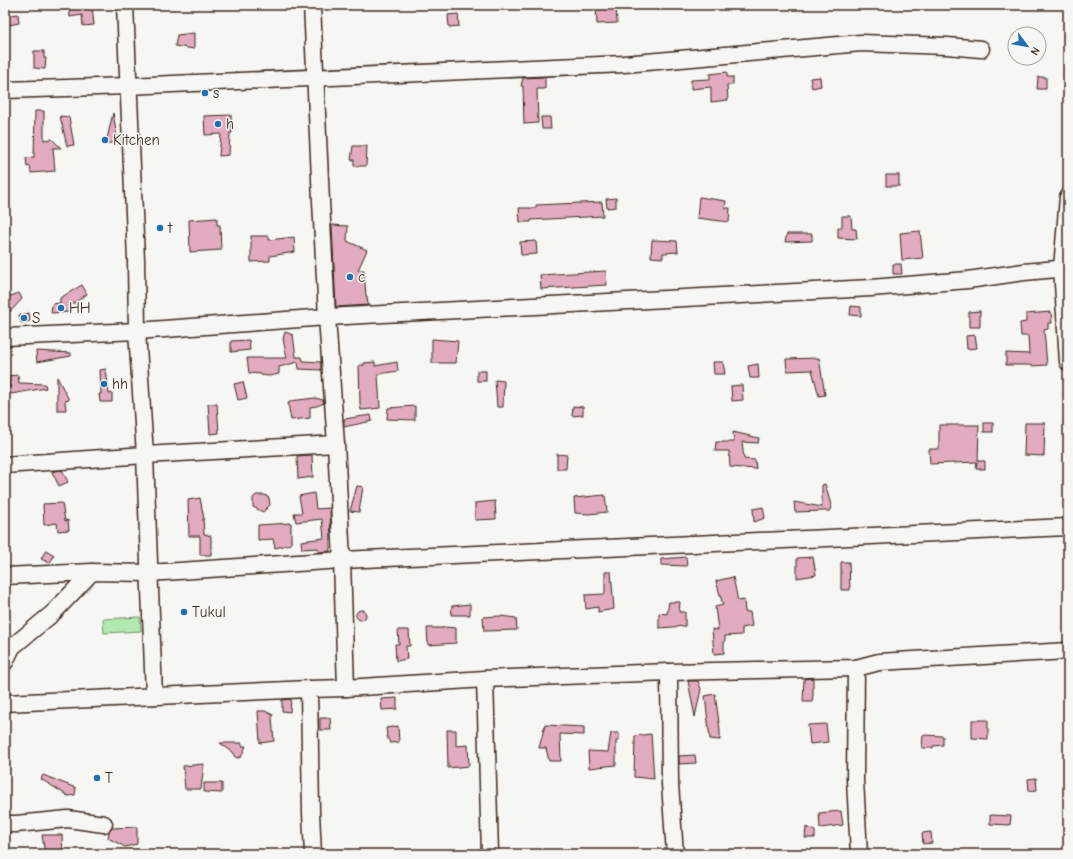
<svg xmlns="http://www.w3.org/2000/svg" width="1073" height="859" font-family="'Comic Neue',sans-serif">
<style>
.green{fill:#b0eaae;stroke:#768a66}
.building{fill:#e2abc0;stroke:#3b2a1e}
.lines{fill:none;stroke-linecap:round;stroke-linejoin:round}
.minor-casing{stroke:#3b2a1e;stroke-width:19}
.minor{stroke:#f6f6f2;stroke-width:16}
.poi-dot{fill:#1f6fb2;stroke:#f6f6f2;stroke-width:1.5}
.labels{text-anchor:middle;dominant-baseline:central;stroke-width:3;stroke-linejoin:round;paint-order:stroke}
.poi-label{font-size:15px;fill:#3b2a1e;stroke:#f6f6f2;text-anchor:start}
</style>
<rect width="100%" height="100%" fill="#f6f6f2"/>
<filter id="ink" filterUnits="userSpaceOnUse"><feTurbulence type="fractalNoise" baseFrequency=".025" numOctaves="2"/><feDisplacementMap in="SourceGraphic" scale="8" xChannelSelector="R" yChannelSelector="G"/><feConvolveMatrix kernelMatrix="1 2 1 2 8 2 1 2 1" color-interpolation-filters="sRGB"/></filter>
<g filter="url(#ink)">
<polygon class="green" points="140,617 141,631 104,633 103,619"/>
<g class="building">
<polygon points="82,5 92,5 94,25 83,26 82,15 70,17 69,7 82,6"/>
<polygon points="596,5 616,5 617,23 597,24"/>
<polygon points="18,14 19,23 9,25 8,15"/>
<polygon points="458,14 459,26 449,27 448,15"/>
<polygon points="194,33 194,49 175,46 177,35"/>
<polygon points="34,51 44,51 44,58 46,58 45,69 34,68"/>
<polygon points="727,72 727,77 733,77 733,84 727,85 728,100 711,102 711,87 691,89 691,80 710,79 710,74"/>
<polygon points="545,77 545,89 537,89 538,123 524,124 523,86 521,86 523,78"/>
<polygon points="820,77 821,86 812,88 810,78"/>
<polygon points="1038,77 1046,77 1046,89 1037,89"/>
<polygon points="35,111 44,111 44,140 52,139 61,148 53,148 55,171 31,173 30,166 27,167 26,158 34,157"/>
<polygon points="113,113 118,143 106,143"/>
<polygon points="231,115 232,133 230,133 229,155 219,156 221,134 205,135 204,116"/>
<polygon points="60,116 69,117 74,145 67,146"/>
<polygon points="541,117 550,117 551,129 542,129"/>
<polygon points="353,146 367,146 366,166 354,166 354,160 351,160"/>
<rect x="886" y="175" width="13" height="11"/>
<polygon points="699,197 726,201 725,208 730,208 729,222 697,218"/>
<polygon points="616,198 616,207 607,208 606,199"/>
<polygon points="602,202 603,216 531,220 531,222 520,222 519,208 536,208 536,205"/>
<polygon points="842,216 851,216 852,229 856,229 857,239 838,238 838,228 842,228"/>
<polygon points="217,218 217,225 220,225 221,250 190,252 189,220"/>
<polygon points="332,225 348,226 347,241 367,250 358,270 364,270 366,296 367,296 368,305 336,307"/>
<polygon points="920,231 923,258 902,260 900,233"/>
<polygon points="787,234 812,234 812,241 785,242"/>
<polygon points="251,236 269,236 269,240 294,237 295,252 270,256 270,261 251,262"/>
<polygon points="652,240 677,241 678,252 663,253 663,258 651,257"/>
<polygon points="536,241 537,254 521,255 520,242"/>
<polygon points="893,264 901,264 902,274 893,274"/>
<polygon points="606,271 607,285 541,289 540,275"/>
<polygon points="82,285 87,294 70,306 70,312 51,313 52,304 60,303 60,298"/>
<polygon points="19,293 22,299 10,312 8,297"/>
<polygon points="851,306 861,307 861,316 850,315"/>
<polygon points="980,311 980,327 969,327 969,312"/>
<polygon points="1051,312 1052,323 1048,323 1048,329 1044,330 1047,365 1031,366 1030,365 1006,365 1006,353 1029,354 1028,336 1021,336 1020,323 1026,322 1026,314"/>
<polygon points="29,313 30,321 21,323 19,315"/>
<polygon points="285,332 293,335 296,357 302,357 303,361 321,362 321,370 299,369 298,362 279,367 279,374 269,376 261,375 261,374 249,373 247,358 287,358 283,339"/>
<polygon points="975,335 977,348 967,349 966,336"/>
<polygon points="432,339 458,341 456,363 432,363"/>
<polygon points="249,340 250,350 231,352 231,341"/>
<polygon points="36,351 71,353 71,356 37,362"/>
<polygon points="819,358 825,395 819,396 812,370 787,371 786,359"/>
<polygon points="375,362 375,366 397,362 398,371 378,374 380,408 361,410 360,404 359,365 364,365 364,363"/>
<polygon points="713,362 723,362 725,374 714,374"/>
<polygon points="758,364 759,378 750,378 748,366"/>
<polygon points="106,369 109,394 112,393 112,402 100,402 99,394 101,394 100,370"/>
<rect x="477" y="371" width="9" height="10"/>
<polygon points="18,375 19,383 45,384 46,388 11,394 8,376"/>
<polygon points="57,377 69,400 65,401 66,410 57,410"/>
<polygon points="495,380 504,381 503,407 497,407"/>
<polygon points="243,382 247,398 238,400 234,384"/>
<polygon points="742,385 743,400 732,401 731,386"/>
<polygon points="315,398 323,400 324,403 317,406 310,407 310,418 291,420 288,403 290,403 290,401"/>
<polygon points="208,404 217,404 219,433 210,434"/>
<polygon points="415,406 415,420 387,419 388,408"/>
<polygon points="573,406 583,407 583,415 572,416"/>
<polygon points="371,415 372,421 344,427 344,419"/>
<rect x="984" y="423" width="9" height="9"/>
<polygon points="1025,423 1045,423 1044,456 1024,455"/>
<polygon points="939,425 979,425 978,461 985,461 985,469 976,469 977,462 930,464 929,449 939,449"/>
<polygon points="733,432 759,438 758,443 742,442 744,459 755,460 756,469 730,467 729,451 715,451 716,442 734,442"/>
<polygon points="557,454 567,455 566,469 557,469"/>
<polygon points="312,455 313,477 298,479 297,456"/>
<polygon points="62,470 68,482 59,486 52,472 55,471"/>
<polygon points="825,484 831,505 830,511 823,511 795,512 794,502 822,507 822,485"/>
<polygon points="357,486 363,487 359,512 350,511"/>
<polygon points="314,493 316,509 330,508 331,540 330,540 330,551 318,552 318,548 302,549 301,541 324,538 322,519 296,522 294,513 302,513 299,496"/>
<polygon points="256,495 265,495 269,498 270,505 263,512 253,507 253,498"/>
<polygon points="605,495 607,512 589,514 575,513 574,498"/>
<polygon points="200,498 204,519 203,519 204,534 211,536 211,555 200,555 200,536 189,536 188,500"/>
<polygon points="495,501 496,519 475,520 475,503"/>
<polygon points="62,503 65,521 68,520 69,530 58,531 57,523 44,525 43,504"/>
<polygon points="763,507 765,518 754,522 753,509"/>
<polygon points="291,523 291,544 275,548 273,539 258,540 258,525"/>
<polygon points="46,550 54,555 50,563 41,559"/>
<polygon points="686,557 687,566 661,565 661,559"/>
<polygon points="813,557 816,575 797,578 797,558"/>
<polygon points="841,562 849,562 850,590 841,590"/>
<polygon points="605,572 611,572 614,609 598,612 598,607 586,609 585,595 605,594"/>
<polygon points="733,577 738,601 744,600 745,612 750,612 752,626 742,628 742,635 725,636 725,642 724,642 724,653 714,654 712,629 718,630 715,607 723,605 716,581"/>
<polygon points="669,602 680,602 679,612 685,612 685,626 659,628 659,613 667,614"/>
<polygon points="470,604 470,615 451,615 452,606"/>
<circle cx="361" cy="615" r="5"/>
<polygon points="500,616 516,618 517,630 484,631 483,617"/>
<polygon points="444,627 456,628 456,643 428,645 427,628 444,628"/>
<polygon points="398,630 409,630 410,646 406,646 407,659 396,661 395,644 399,644"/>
<polygon points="813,678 813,695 812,702 803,702 804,679"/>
<polygon points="688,681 698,681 701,689 695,717"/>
<polygon points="715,694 720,730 720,740 710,739 705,696"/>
<polygon points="397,698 397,709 382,710 381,699"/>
<polygon points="291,699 290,712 282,711 282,700"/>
<polygon points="258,711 265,711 273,715 272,718 274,741 260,743"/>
<polygon points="320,718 330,718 331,730 320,730"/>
<polygon points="972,720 988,720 988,739 972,738"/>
<polygon points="826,724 828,742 810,744 808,725"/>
<polygon points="545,725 584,727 584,735 560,734 561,761 549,761 546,748 539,748"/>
<polygon points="398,726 399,742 390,743 387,737 386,728"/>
<polygon points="447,730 456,730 456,746 468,745 469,766 448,768"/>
<polygon points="611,733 619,733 619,741 616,741 616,765 589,768 588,751 608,752"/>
<polygon points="651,734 654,779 634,777 635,736"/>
<polygon points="923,735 943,736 943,745 933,746 933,748 922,748"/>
<polygon points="220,743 242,743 242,746 246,746 241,757 237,758 234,756 234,753"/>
<polygon points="695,755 696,763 679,764 679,756"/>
<polygon points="204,764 201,789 185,789 183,766"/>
<polygon points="43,775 76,788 75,795 68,796 41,779"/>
<polygon points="1036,778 1037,790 1029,791 1028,779"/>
<polygon points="204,783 222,783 222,793 204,792"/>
<polygon points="841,811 843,825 820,828 819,813"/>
<polygon points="990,815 1011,816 1010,825 990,824"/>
<polygon points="137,827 137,844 125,847 108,838 109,832 112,828"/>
<polygon points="806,827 815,831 815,838 805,838"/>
<polygon points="931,832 932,843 923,844 922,833"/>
<polygon points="42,835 62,835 63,854 45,854"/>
</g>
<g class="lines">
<defs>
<g id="minor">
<polyline points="125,5 136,260 137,331 145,455 154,696"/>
<polyline points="312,5 321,201 327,317 336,444 342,560 346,688"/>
<polyline points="5,90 128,86 624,64 861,43 947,46 981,49"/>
<polyline points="1068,197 1062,268 1068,362"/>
<polyline points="5,337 137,331 327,317 871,288 968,280 1024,272 1068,268"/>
<polyline points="5,465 145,455 336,444"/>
<polyline points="5,576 92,572 149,573 342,560 1068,527"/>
<polyline points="5,662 12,647 53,613 92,572"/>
<polyline points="856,668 855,780 859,854"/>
<polyline points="669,672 670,784 675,854"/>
<polyline points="485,679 490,854"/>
<polyline points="5,703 309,689"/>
<polyline points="5,824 16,824 68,819 104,824"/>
<polyline points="313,854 311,813 309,689 346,688 485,679 669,672 856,668 879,662 1068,651"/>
</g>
</defs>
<use href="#minor" class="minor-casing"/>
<use href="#minor" class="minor"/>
</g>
</g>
<g class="poi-dot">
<circle cx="205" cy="93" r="4"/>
<circle cx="218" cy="124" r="4"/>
<circle cx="105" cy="140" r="4"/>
<circle cx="160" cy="228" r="4"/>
<circle cx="350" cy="277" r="4"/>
<circle cx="61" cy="308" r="4"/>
<circle cx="24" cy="318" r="4"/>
<circle cx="104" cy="384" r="4"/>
<circle cx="184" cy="612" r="4"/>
<circle cx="97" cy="778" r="4"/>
</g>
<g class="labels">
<g class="poi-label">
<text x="213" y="93">s</text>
<text x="226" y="124">h</text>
<text x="113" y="140">Kitchen</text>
<text x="168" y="228">t</text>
<text x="358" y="277">c</text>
<text x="69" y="308">HH</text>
<text x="32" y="318">S</text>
<text x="112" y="384">hh</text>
<text x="192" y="612">Tukul</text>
<text x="105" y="778">T</text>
</g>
</g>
<rect width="1073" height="859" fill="none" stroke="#f6f6f2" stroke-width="20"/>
<rect x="10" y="10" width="1053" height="839" fill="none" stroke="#3b2a1e" stroke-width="1.5" filter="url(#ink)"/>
<g transform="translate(1027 46) rotate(122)"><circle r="19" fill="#f6f6f2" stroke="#aba49d"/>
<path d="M0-3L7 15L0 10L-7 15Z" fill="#1f6fb2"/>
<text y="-6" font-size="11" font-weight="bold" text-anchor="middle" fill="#3b2a1e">N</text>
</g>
</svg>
